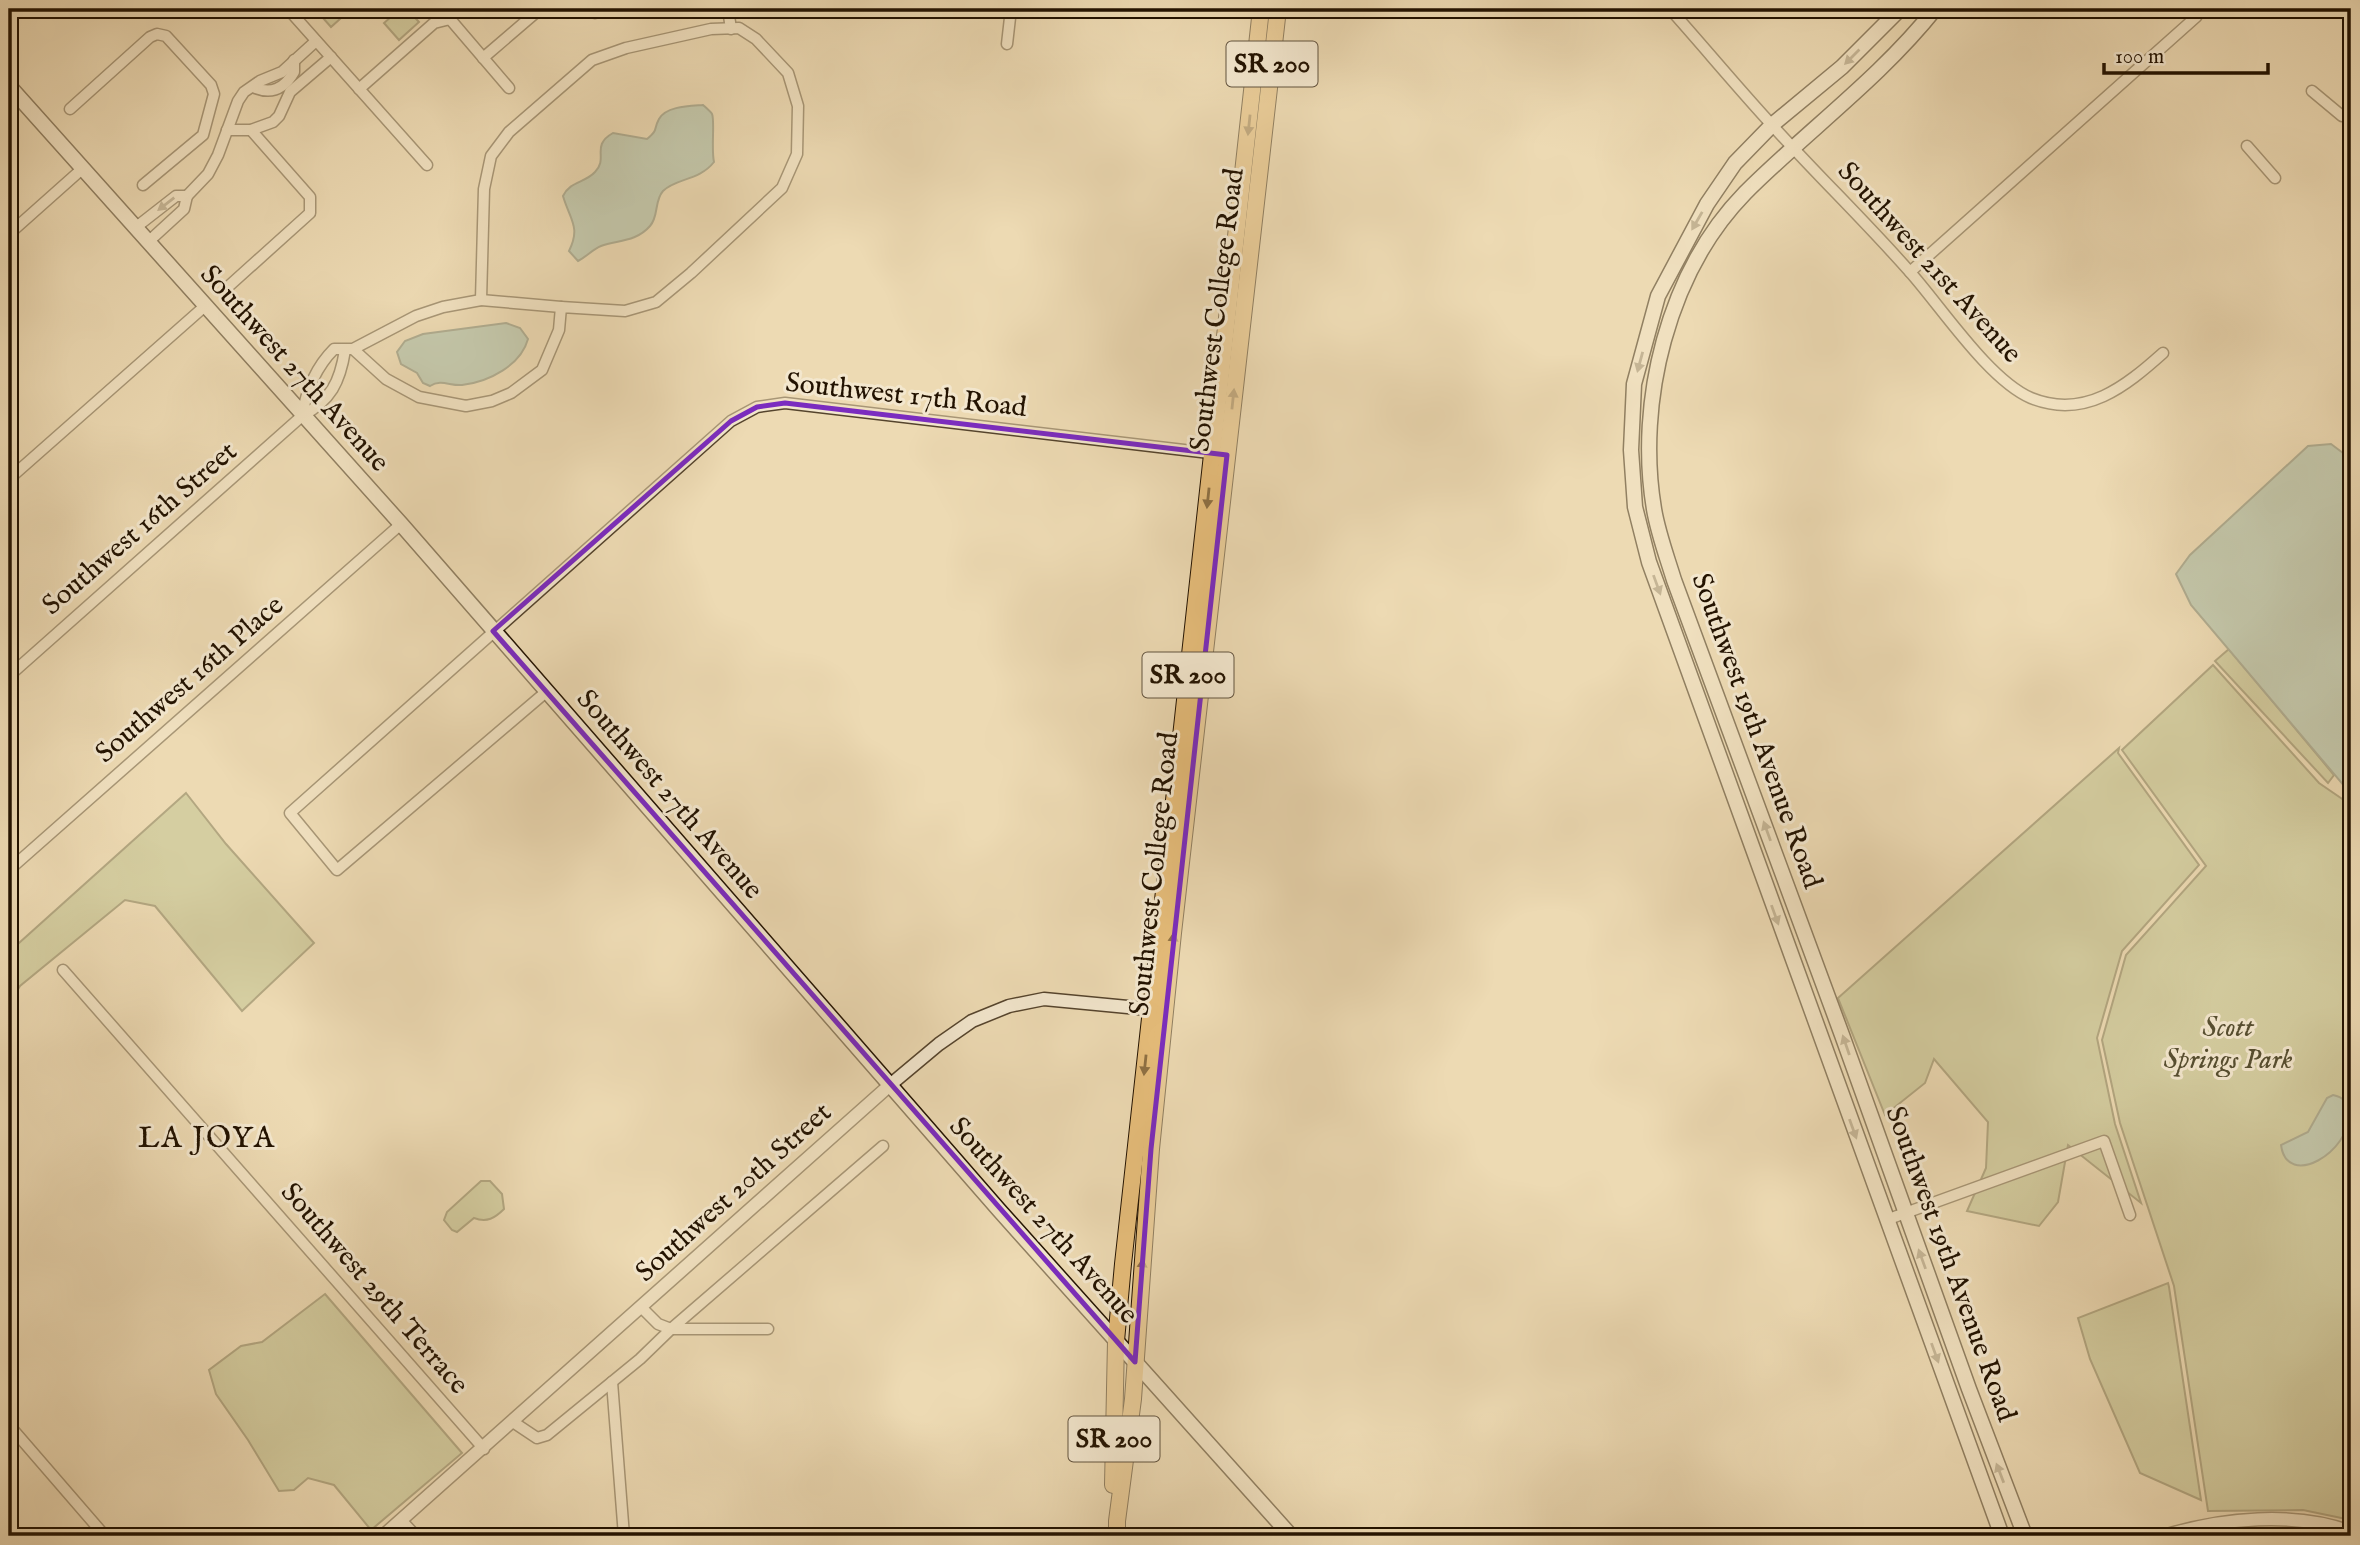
<svg xmlns="http://www.w3.org/2000/svg" width="2360" height="1545" font-family="'IM FELL English',serif">
<style>
.green{fill:#b9bf8c;stroke:#6e6846;stroke-width:2}
.water{fill:#99bbae;stroke:#697768;stroke-width:2}
.lines{fill:none;stroke-linecap:round;stroke-linejoin:round}
.minor-casing{stroke:#55442d;stroke-width:13}
.tertiary-casing{stroke:#55442d;stroke-width:15}
.secondary-casing{stroke:#221200;stroke-width:17}
.primary-casing{stroke:#221200;stroke-width:18}
.minor{stroke:#f3e7ce;stroke-width:10}
.tertiary{stroke:#f3e7ce;stroke-width:12}
.secondary{stroke:#f3e7ce;stroke-width:14}
.primary{stroke:#e6bd7a;stroke-width:16}
.oneway{fill:#958771}
.oneway2{fill:#8e7043}
.marked{fill:none;stroke:#7b2cbf;stroke-width:5;stroke-linejoin:round}
.labels{text-anchor:middle;dominant-baseline:central;stroke-width:6;stroke-linejoin:round;paint-order:stroke}
.shield{fill:#f3e7ce;stroke:#61523e;stroke-width:2}
.shield-label{font-size:26px;font-weight:bold;fill:#221200}
.street-label{font-size:28px;fill:#221200;stroke:#f3e7ce}
.park-label{font-size:28px;font-style:italic;fill:#574f31;stroke:#f3e7ce}
.neighbourhood-label{font-size:30px;letter-spacing:2px;fill:#221200;stroke:#f3e7ce}
</style>
<rect width="100%" height="100%" fill="#eddab3"/>
<filter id="stains"><feTurbulence type="fractalNoise" baseFrequency=".00286" numOctaves="4"/><feColorMatrix values="0 0 0 0 .2 0 0 0 0 .09 0 0 0 0 .02 0 0 0 .5 -.17"/></filter>
<radialGradient id="worn" r=".72"><stop offset=".6" stop-color="#630" stop-opacity="0"/><stop offset="1" stop-color="#630" stop-opacity=".3"/></radialGradient>
<g class="green">
<polygon points="315,9 351,9 331,27"/>
<polygon points="400,9 407,9 419,22 399,40 384,23"/>
<polygon points="2229,649 2334,775 2328,783 2215,661"/>
<polygon points="2213,665 2319,783 2351,805 2351,1520 2303,1510 2208,1511 2174,1286 2120,1123 2102,1040 2126,955 2206,866 2122,750"/>
<polygon points="2119,748 2118,753 2199,865 2122,951 2097,1038 2115,1124 2141,1203 2068,1145 2058,1202 2039,1226 1967,1211 1986,1168 1988,1122 1934,1059 1925,1083 1885,1115 1838,998"/>
<polygon points="186,793 226,844 314,943 242,1011 155,906 125,900 20,986 9,1004 9,952"/>
<path d="M 481,1181 L 490,1181 L 502,1194 L 504,1209 C 495,1218 487,1223 474,1218 L 457,1232 L 452,1230 L 444,1220 L 447,1212 Z"/>
<polygon points="2168,1283 2169,1287 2201,1500 2140,1473 2090,1359 2078,1318"/>
<polygon points="325,1294 462,1453 371,1530 334,1485 308,1478 294,1490 279,1491 248,1440 216,1394 209,1370 241,1346 262,1342"/>
</g>
<g class="water">
<path d="M 703,105 C 704,106 711,112 712,114 C 715,120 711,150 714,162 C 699,181 676,178 663,191 C 654,201 659,216 650,226 C 636,242 618,240 601,246 C 593,249 586,257 578,261 L 569,251 C 581,227 570,220 563,196 C 570,181 585,183 595,172 C 609,158 590,146 613,133 L 647,139 C 659,129 653,130 659,119 C 666,106 690,106 703,105 Z"/>
<path d="M 506,323 L 520,328 L 528,339 C 521,365 489,382 462,385 C 450,386 441,379 430,386 L 423,383 L 417,373 L 401,364 L 397,352 L 405,341 L 423,334 Z"/>
<polygon points="2331,444 2351,459 2351,794 2191,605 2176,574 2190,555 2308,446"/>
<path d="M 2333,1095 C 2343,1097 2348,1102 2349,1113 C 2351,1152 2287,1190 2281,1145 L 2308,1132 L 2327,1098 Z"/>
</g>
<g class="lines">
<defs>
<g id="minor">
<polyline points="288,9 427,165"/>
<polyline points="591,9 595,13"/>
<polyline points="728,9 731,29"/>
<path d="M 1670,9 C 1704,47 1737,87 1772,125 C 1817,175 1866,222 1910,272 C 1942,308 1989,380 2031,398 C 2085,420 2126,386 2163,353"/>
<polyline points="1007,44 1011,9"/>
<polyline points="483,58 540,9"/>
<path d="M 253,87 C 271,95 284,89 294,72 L 294,60"/>
<polyline points="359,89 434,23 450,19 509,88"/>
<polyline points="2312,91 2342,116"/>
<polyline points="70,109 150,37 157,34 166,36 211,85 214,94 203,135 143,185"/>
<polyline points="227,130 251,130 273,122 279,116 290,92 331,57"/>
<polyline points="2247,146 2275,178"/>
<polyline points="187,196 208,174 218,155 238,101 244,92 260,81 282,72 316,41"/>
<polyline points="135,228 176,196 187,196 184,209 148,242"/>
<polyline points="9,234 82,169"/>
<polyline points="1910,272 2196,17 2201,9"/>
<polyline points="230,285 310,213 310,197 251,130"/>
<polyline points="481,300 561,307"/>
<path d="M 302,416 C 306,392 316,367 334,349 L 353,349 L 386,379 L 419,397 L 466,406 L 492,401 L 511,393 L 542,370 L 559,330 L 561,307 L 625,311 L 656,302 L 691,273 L 782,188 L 797,154 L 798,106 L 788,73 L 756,39 L 739,28 L 711,29 L 626,48 L 592,60 L 509,132 L 491,156 L 484,189 L 481,300 L 443,307 L 416,316 L 353,349"/>
<polyline points="9,479 205,306"/>
<path d="M 9,676 L 302,416 C 331,400 340,382 345,350"/>
<polyline points="546,692 337,870 290,813 731,421 757,407 785,403 1218,454"/>
<polyline points="9,870 401,524"/>
<polyline points="63,970 484,1449"/>
<polyline points="1886,1220 2104,1141 2130,1215"/>
<polyline points="642,1308 658,1324 671,1329 768,1329"/>
<polyline points="612,1382 624,1536"/>
<polyline points="513,1422 537,1438 547,1435 640,1359 671,1329 883,1146"/>
<polyline points="9,1425 105,1536"/>
<polyline points="401,1520 416,1536"/>
</g>
<g id="tertiary">
<polyline points="383,1536 890,1085 939,1044 972,1021 1009,1006 1044,999 1159,1010"/>
<path d="M 2164,1536 C 2222,1518 2294,1511 2351,1532"/>
</g>
<g id="secondary">
<polyline points="1900,9 1842,67 1772,125 1735,163 1707,204 1658,296 1634,384 1631,450 1635,507 1649,562 2002,1536"/>
<path d="M 1935,9 C 1880,78 1807,131 1745,193 C 1668,272 1636,402 1654,509 C 1658,533 1667,557 1674,580 L 1842,1035 L 1969,1389 L 2025,1536"/>
<polyline points="9,86 401,524 999,1210 1291,1536"/>
</g>
<g id="primary">
<polyline points="1113,1485 1116,1341 1123,1264 1261,9"/>
<polyline points="1117,1536 1117,1521 1133,1399 1151,1149 1173,933 1278,9"/>
</g>
</defs>
<use href="#minor" class="minor-casing"/>
<use href="#tertiary" class="tertiary-casing"/>
<use href="#secondary" class="secondary-casing"/>
<use href="#primary" class="primary-casing"/>
<use href="#minor" class="minor"/>
<use href="#tertiary" class="tertiary"/>
<use href="#secondary" class="secondary"/>
<use href="#primary" class="primary"/>
</g>
<defs><path id="oneway-solid" d="M-6-.8H1V-3.2L6.5 0L1 3.2V.8H-6Z" transform="scale(1.75)"/></defs>
<g class="oneway">
<use href="#oneway-solid" transform="translate(1852 57) rotate(135)"/>
<use href="#oneway-solid" transform="translate(166 204) rotate(142)"/>
<use href="#oneway-solid" transform="translate(1697 221) rotate(120)"/>
<use href="#oneway-solid" transform="translate(1640 362) rotate(105)"/>
<use href="#oneway-solid" transform="translate(1657 585) rotate(70)"/>
<use href="#oneway-solid" transform="translate(1767 831) rotate(-110)"/>
<use href="#oneway-solid" transform="translate(1775 915) rotate(70)"/>
<use href="#oneway-solid" transform="translate(1846 1045) rotate(-109)"/>
<use href="#oneway-solid" transform="translate(1853 1129) rotate(70)"/>
<use href="#oneway-solid" transform="translate(1922 1259) rotate(-110)"/>
<use href="#oneway-solid" transform="translate(1935 1353) rotate(70)"/>
<use href="#oneway-solid" transform="translate(2000 1473) rotate(-111)"/>
</g>
<g class="oneway2">
<use href="#oneway-solid" transform="translate(1249 125) rotate(96)"/>
<use href="#oneway-solid" transform="translate(1233 399) rotate(-84)"/>
<use href="#oneway-solid" transform="translate(1208 498) rotate(96)"/>
<use href="#oneway-solid" transform="translate(1173 943) rotate(-86)"/>
<use href="#oneway-solid" transform="translate(1145 1065) rotate(96)"/>
<use href="#oneway-solid" transform="translate(1142 1269) rotate(-86)"/>
</g>
<path d="M0 0H2360V1545H0ZM 785,403 L 1227,455 L 1151,1149 L 1135,1362 L 493,631 L 731,421 L 757,407 Z" fill="#eddab3" fill-opacity=".55" fill-rule="evenodd"/>
<path class="marked" d="M 785,403 L 1227,455 L 1151,1149 L 1135,1362 L 493,631 L 731,421 L 757,407 Z"/>
<g class="labels">
<g class="shield">
<rect x="1226.5" y="41.5" width="91" height="45" rx="5"/>
<rect x="1142.5" y="652.5" width="91" height="45" rx="5"/>
<rect x="1068.5" y="1416.5" width="91" height="45" rx="5"/>
</g>
<g class="shield-label">
<text x="1272" y="64">SR 200</text>
<text x="1188" y="675">SR 200</text>
<text x="1114" y="1439">SR 200</text>
</g>
<g class="street-label">
<text transform="translate(1929 263) rotate(48)">Southwest 21st Avenue</text>
<text transform="translate(1218 310) rotate(-83)">Southwest College Road</text>
<text transform="translate(294 369) rotate(48)">Southwest 27th Avenue</text>
<text transform="translate(906 396) rotate(6)">Southwest 17th Road</text>
<text transform="translate(140 529) rotate(-41)">Southwest 16th Street</text>
<text transform="translate(190 680) rotate(-41)">Southwest 16th Place</text>
<text transform="translate(1756 731) rotate(70)">Southwest 19th Avenue Road</text>
<text transform="translate(669 795) rotate(49)">Southwest 27th Avenue</text>
<text transform="translate(1155 874) rotate(-84)">Southwest College Road</text>
<text transform="translate(734 1193) rotate(-42)">Southwest 20th Street</text>
<text transform="translate(1043 1221) rotate(48)">Southwest 27th Avenue</text>
<text transform="translate(1950 1264) rotate(70)">Southwest 19th Avenue Road</text>
<text transform="translate(374 1289) rotate(49)">Southwest 29th Terrace</text>
</g>
<g class="park-label">
<text x="2228" y="1028">Scott<tspan x="2228" dy="32">Springs Park</tspan></text>
</g>
<g class="neighbourhood-label">
<text x="207" y="1139">LA JOYA</text>
</g>
</g>
<rect width="2360" height="1545" fill="none" stroke="#eddab3" stroke-width="35"/>
<rect x="10" y="10" width="2339" height="1524" fill="none" stroke="#221200" stroke-width="3.5"/>
<rect x="18" y="18" width="2325" height="1510" fill="none" stroke="#221200" stroke-width="2"/>
<path d="M2104 63v10h164v-10" fill="none" stroke="#221200" stroke-width="3.5"/>
<text x="2115" y="63" font-size="21" fill="#221200" stroke="#f3e7ce" stroke-width="5" paint-order="stroke">100 m</text>
<rect width="100%" height="100%" filter="url(#stains)"/>
<rect width="100%" height="100%" fill="url(#worn)"/>
</svg>
